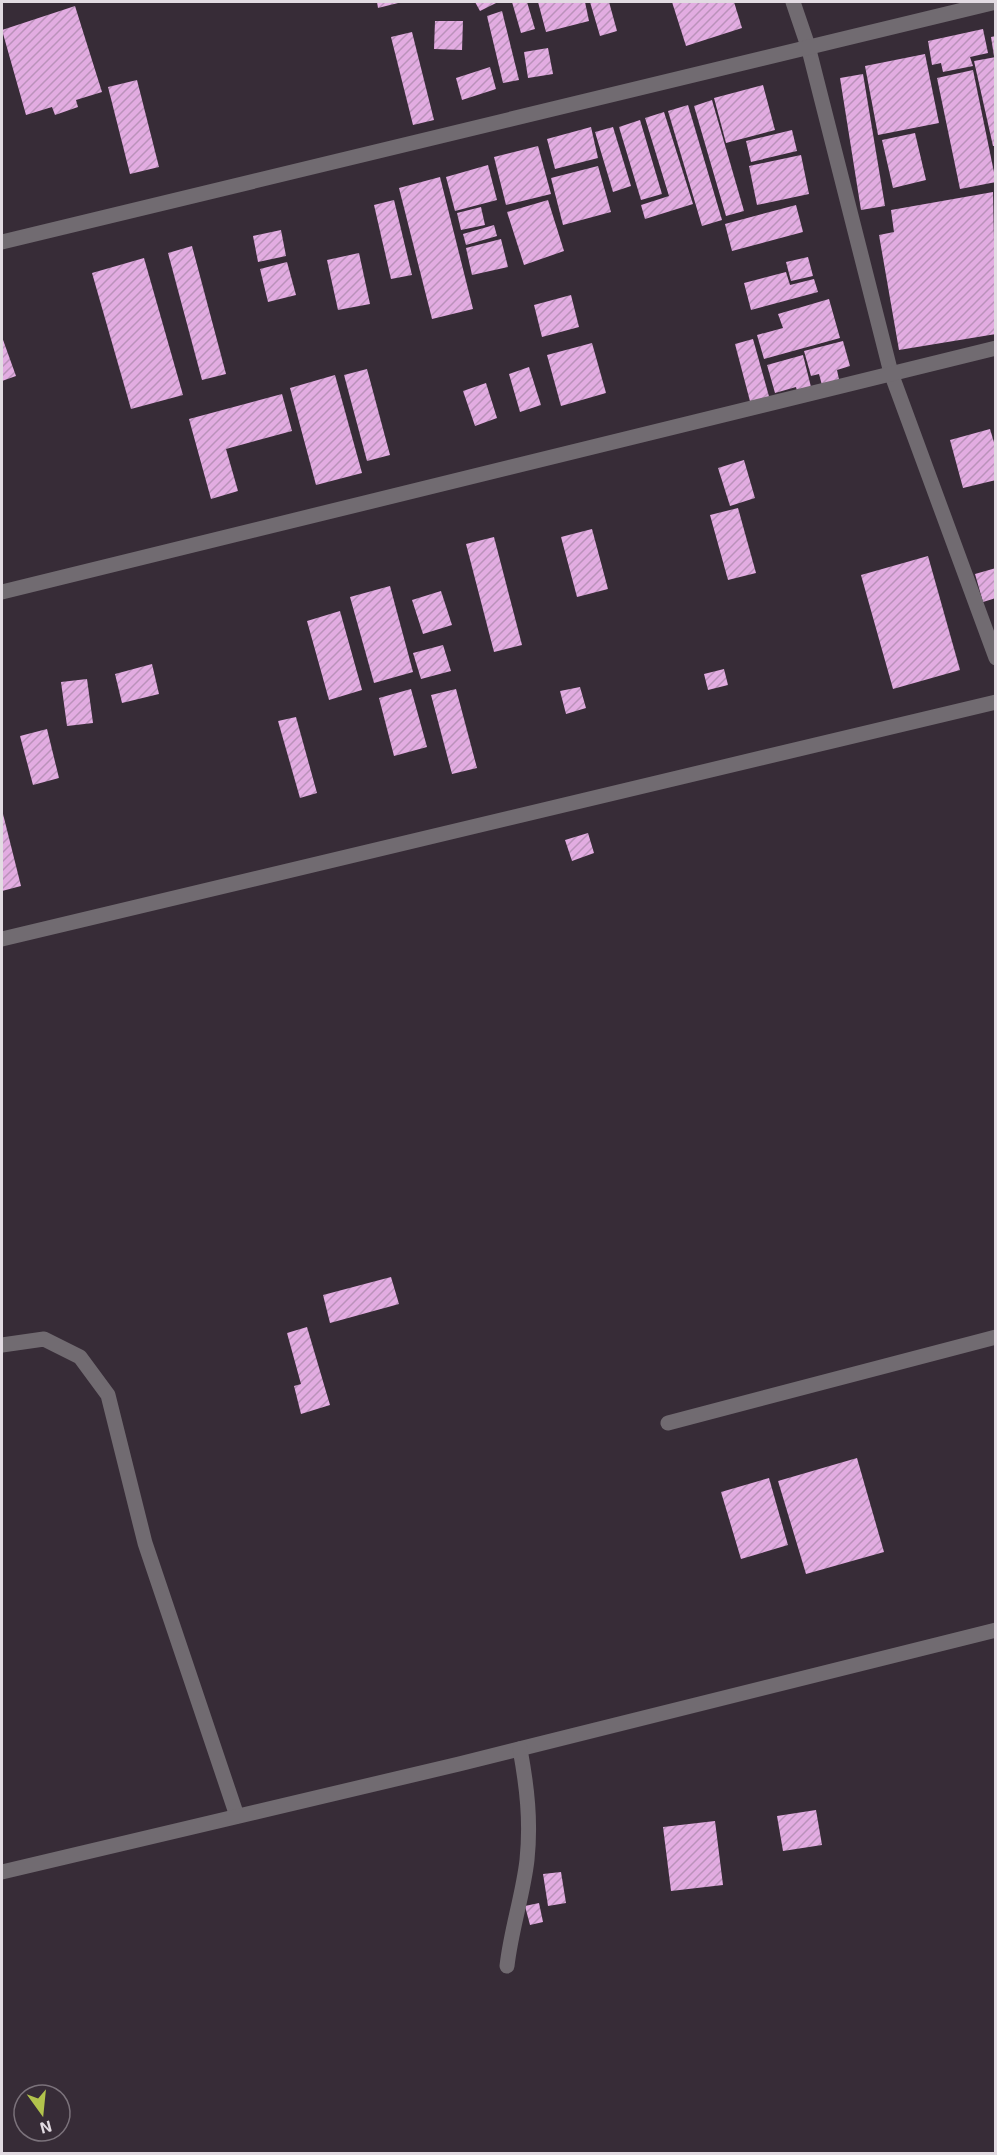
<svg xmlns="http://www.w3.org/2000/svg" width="997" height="2155" font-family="'Exo 2',sans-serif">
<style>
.building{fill:url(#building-hatch)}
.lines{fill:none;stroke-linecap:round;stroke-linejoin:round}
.minor{stroke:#716b71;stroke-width:15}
</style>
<defs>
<pattern id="building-hatch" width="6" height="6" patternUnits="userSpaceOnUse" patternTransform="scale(1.5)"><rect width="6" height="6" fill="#e2ace1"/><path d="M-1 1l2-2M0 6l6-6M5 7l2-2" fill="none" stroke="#ba92ba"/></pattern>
</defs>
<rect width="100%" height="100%" fill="#372c37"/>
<g class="building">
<polygon points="377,2 402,2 378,8"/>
<polygon points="475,2 498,2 480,11"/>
<polygon points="512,2 527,2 535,29 521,33"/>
<polygon points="538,2 585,2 589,21 546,32"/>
<polygon points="590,2 609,2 617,31 600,36"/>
<polygon points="672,2 734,2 742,28 686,46"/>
<polygon points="75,6 102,92 76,100 78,107 55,115 52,107 26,115 2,30"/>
<polygon points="502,11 519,80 503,83 487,16"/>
<polygon points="435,21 463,21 462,50 434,49"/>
<polygon points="983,29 988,53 970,57 973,66 943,72 941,63 932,65 928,41"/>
<polygon points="412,32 434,120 413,125 391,37"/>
<polygon points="996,36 996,56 994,56 991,37"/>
<polygon points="548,48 553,74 528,78 524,52"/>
<polygon points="925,54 939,123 878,135 865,66"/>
<polygon points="996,57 996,146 993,146 974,61"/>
<polygon points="490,67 496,89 462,100 456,78"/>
<polygon points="973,70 996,182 960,189 937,78"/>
<polygon points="863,74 885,206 861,210 840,78"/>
<polygon points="137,80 159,167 130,174 108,87"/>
<polygon points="763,85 775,130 726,143 714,98"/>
<polygon points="712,100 744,211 726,216 694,106"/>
<polygon points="688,105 722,220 702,226 668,111"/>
<polygon points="664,112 693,204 645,219 641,205 669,196 645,118"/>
<polygon points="640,120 662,194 641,200 619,127"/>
<polygon points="591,127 598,158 555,169 547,139"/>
<polygon points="613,127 631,186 613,192 595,132"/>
<polygon points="792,130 797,151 751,162 746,141"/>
<polygon points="915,133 926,180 893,188 882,140"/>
<polygon points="538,146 551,194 506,205 494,157"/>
<polygon points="801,155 809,194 757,205 749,166"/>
<polygon points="488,165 497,200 455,211 446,177"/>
<polygon points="598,166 611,212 563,225 551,178"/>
<polygon points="440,177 473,309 432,319 399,188"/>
<polygon points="993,192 996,334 899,350 879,235 894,232 891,210"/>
<polygon points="394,200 412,275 391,279 374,205"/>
<polygon points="548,200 564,251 524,265 507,212"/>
<polygon points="796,205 803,232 732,251 725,224"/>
<polygon points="481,207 485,225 461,230 457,213"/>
<polygon points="494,225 497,236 466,245 463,234"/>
<polygon points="281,230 286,256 258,262 253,236"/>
<polygon points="501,239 508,267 472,275 466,248"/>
<polygon points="192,246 226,374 202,380 168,253"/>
<polygon points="359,253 370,304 338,310 327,260"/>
<polygon points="808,257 813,276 791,281 786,262"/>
<polygon points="144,258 183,395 131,409 92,273"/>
<polygon points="287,262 296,295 268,302 260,269"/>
<polygon points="786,272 790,285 814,279 818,292 751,310 744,283"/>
<polygon points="571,295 579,327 542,337 534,305"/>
<polygon points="829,299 840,338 764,359 757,335 783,328 778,314"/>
<polygon points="2,337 16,376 2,381"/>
<polygon points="753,339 770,400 751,405 735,344"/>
<polygon points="843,341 850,366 837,370 840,384 823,389 819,374 811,376 804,351"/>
<polygon points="592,343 606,393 561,406 547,355"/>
<polygon points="803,355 812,391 798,395 796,387 775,393 767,365"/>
<polygon points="529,367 541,405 520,412 509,374"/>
<polygon points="367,369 390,455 367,461 344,375"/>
<polygon points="335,375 362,473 316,485 290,388"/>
<polygon points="486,383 497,418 475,426 463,391"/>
<polygon points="282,394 292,431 226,449 238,491 211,499 189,419"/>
<polygon points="990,429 996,449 996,480 963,488 950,440"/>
<polygon points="744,460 755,498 730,506 718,468"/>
<polygon points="738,508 756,573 728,580 710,515"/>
<polygon points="592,529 608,589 577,597 561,537"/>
<polygon points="494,537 522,645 494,652 466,544"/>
<polygon points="928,556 960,670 893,689 861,575"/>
<polygon points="996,568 996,598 983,602 975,574"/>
<polygon points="390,586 413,672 374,683 350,597"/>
<polygon points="441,591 452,625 423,634 412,600"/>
<polygon points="340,611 362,690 329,700 307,621"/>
<polygon points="443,645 451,671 421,679 413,653"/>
<polygon points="152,664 159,694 122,703 115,674"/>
<polygon points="724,669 728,685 708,690 704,674"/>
<polygon points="87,679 93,723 67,726 61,682"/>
<polygon points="580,687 586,708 566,714 560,691"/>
<polygon points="411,689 427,747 394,756 379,698"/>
<polygon points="456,689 477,768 452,774 431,695"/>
<polygon points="296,717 317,793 300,798 278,721"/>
<polygon points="47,729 59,778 33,785 20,736"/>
<polygon points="2,810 21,886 2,891"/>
<polygon points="588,833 594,853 572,861 565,840"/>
<polygon points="391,1277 399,1304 330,1323 323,1295"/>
<polygon points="307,1327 330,1405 301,1414 294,1386 301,1384 287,1333"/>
<polygon points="857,1458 884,1552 806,1574 778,1481"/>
<polygon points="769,1478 788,1545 741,1559 721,1492"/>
<polygon points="816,1810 822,1845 783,1851 777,1816"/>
<polygon points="715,1821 723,1885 671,1891 663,1827"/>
<polygon points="561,1872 566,1903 548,1906 543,1874"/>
<polygon points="539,1903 543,1922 530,1925 525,1906"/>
</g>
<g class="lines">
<g class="minor">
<polyline points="793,2 808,46 891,373 996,658"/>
<polyline points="2,242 996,2"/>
<polyline points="2,592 996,348"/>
<polyline points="2,939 996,702"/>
<polyline points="2,1345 44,1339 80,1357 108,1395 145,1543 237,1816"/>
<polyline points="668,1423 996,1337"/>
<polyline points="2,1872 459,1764 996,1630"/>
<path d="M 507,1966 C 511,1930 523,1895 527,1860 C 531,1821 527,1787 520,1749"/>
</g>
</g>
<rect width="997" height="2155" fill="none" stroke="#e2dbe2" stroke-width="6"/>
<g transform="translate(42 2113) rotate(165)"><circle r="28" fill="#372c37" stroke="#7b727b" stroke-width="1.5"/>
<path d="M0-4.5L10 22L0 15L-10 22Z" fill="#b2c34c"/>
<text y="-9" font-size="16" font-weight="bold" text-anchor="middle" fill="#e2dbe2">N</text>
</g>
</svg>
